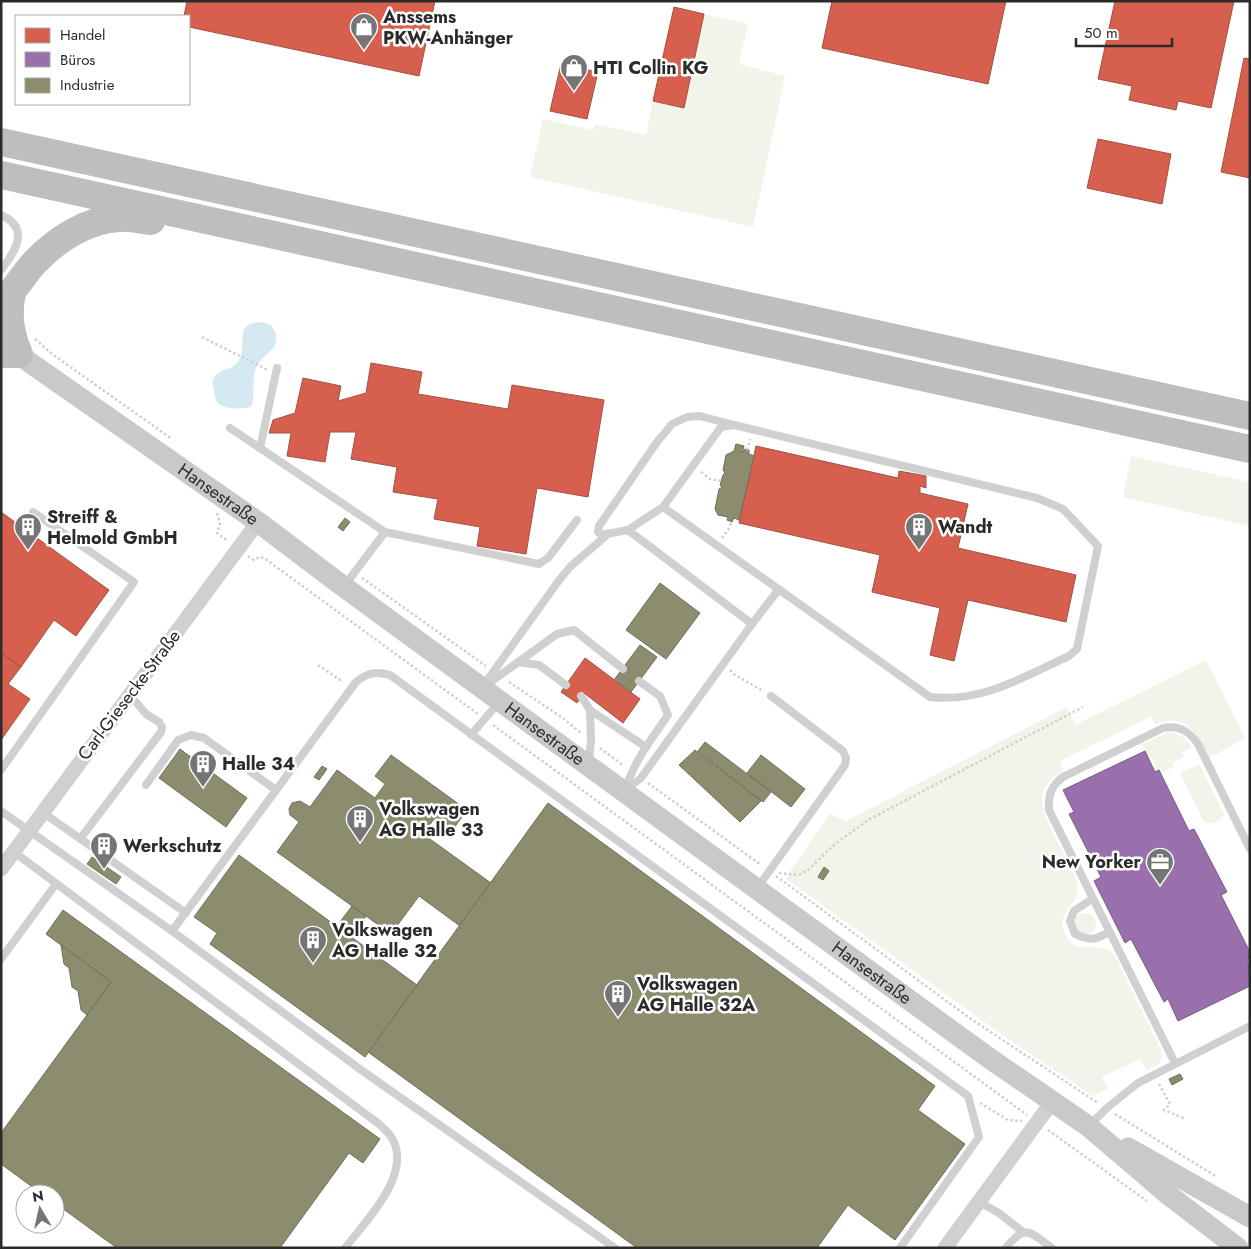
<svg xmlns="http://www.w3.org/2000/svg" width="1251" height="1249" font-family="Jost,sans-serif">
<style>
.green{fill:#f0f4e9}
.water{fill:#d4e9f2}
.shops{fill:#d6604d;stroke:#a35043}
.offices{fill:#9970ab;stroke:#785b85}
.industry{fill:#8c8c6e;stroke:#6f6f5a}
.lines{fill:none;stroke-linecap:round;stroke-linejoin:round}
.path{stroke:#d0d0d0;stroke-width:2.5;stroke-dasharray:2.5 2.5;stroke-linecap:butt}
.service{stroke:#d0d0d0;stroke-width:8}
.minor{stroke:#d0d0d0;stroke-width:15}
.secondary{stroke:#c9c9c9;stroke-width:21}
.motorway{stroke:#bebebe;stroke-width:28}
.labels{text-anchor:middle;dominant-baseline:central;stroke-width:5;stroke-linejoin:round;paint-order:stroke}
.poi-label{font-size:18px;font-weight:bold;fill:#2b2b2b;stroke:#fff;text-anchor:start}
.street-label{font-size:18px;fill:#2b2b2b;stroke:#fff}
</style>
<rect width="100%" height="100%" fill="#fff"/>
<g class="green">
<polygon points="704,14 748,24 739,64 785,76 753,227 530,177 543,119 593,130 595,124 646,135 653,101 684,108"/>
<polygon points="1131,456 1250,482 1250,526 1123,497"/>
<path d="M 1206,660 L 1245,738 L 1209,758 C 1199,736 1184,710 1155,725 L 1151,716 L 1060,761 L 1063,771 C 1029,790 1043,813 1057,841 C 1065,855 1071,869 1078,884 C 1078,889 1078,894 1076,899 C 1074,902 1071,905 1069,908 C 1059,919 1061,932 1071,942 C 1082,953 1100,941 1114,954 L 1161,1050 L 1162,1055 L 1159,1064 L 1147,1071 L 1141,1059 L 1102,1077 L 1108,1089 L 1093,1096 L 1008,1039 L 786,879 L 791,870 L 830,814 L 846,821 L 1067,707 L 1075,725 Z"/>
<path d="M 1166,733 C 1178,732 1187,737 1191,748 L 1182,752 L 1184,757 L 1172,763 L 1174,767 L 1161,773 L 1159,770 L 1155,772 L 1152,768 L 1155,762 L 1151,758 L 1148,758 L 1142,744 Z"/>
<path d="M 1199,764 L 1224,814 C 1222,820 1211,825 1204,822 L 1180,773 Z"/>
<circle cx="1085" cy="924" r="11"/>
</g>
<path class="water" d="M 259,322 C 267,323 272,324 275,332 C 281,351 262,353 256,368 C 251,380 256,394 251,407 C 242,409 223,410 217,402 C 215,399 214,394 214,391 C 213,387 212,383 213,379 C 219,367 234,372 240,358 C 247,343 234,324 259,322 Z"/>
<g class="shops">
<polygon points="187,1 435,1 419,76 189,27 189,16 184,16"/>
<polygon points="832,1 1006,1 988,84 822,48"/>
<polygon points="1115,1 1234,1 1211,108 1178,101 1176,110 1129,100 1132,86 1098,79"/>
<polygon points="674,7 704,14 684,108 653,101"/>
<polygon points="1244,58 1250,59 1250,178 1221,172"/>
<polygon points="561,64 598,72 587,119 550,111"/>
<polygon points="1098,139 1171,154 1162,204 1087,188"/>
<polygon points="371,363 422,372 418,394 508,409 512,385 604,400 588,497 537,488 526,554 477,546 480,527 434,519 438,499 393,492 397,467 351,459 356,432 330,432 325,462 287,456 291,433 269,433 273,420 295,413 303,378 341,386 338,401 366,393"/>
<polygon points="756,446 898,478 899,471 926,476 926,488 920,486 920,493 968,504 958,548 1076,575 1066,622 968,600 954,661 930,655 940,608 872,592 880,555 739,523"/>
<polygon points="1,512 109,590 76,636 54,620 21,667 1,653"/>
<polygon points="1,653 21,667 8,684 30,699 1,740"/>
<polygon points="585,658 640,699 623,723 584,693 577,703 561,692"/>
</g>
<polygon class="offices" points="1145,751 1155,772 1159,770 1189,831 1194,829 1227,892 1221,895 1250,952 1248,960 1250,986 1178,1021 1168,999 1164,1002 1131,939 1125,943 1094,881 1101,877 1069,814 1074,812 1063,790"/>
<g class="industry">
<polygon points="736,444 744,446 742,453 745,449 749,450 749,454 754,456 739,520 734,518 732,522 727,520 728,517 718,515 715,509 719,489 722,487 720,485 723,475 725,473 723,470 726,455 734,451"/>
<polygon points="345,518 350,522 343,531 338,527"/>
<polygon points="660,583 700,613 666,659 626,630"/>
<polygon points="640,645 657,657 631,692 614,680"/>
<polygon points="705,742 771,792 763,802 698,751"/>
<polygon points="180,749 247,798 226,827 159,778"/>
<polygon points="695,750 761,801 740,822 679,765"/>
<polygon points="391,755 467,810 451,832 434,819 423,834 491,883 460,926 419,896 391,934 277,852 299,822 290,815 289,809 292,803 300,801 310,807 337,770 375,798 385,784 375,776"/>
<polygon points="761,755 805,789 791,807 747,773"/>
<polygon points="322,766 327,769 319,780 314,777"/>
<polygon points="548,803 935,1086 918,1110 965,1144 895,1240 848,1205 817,1248 637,1248 368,1052"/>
<polygon points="239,855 417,985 365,1057 210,944 217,933 194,917"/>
<polygon points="92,857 121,877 116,884 87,864"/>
<polygon points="824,867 829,871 823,880 818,877"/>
<polygon points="352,906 366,916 351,937 337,926"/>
<polygon points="63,910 380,1139 363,1163 349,1153 280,1248 117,1248 55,1203 55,1194 42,1194 1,1164 1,1133 111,982 46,934"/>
<polygon points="61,945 111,982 87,1015 81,1010 78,991 72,987 69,968 64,964"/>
<polygon points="1180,1074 1183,1079 1172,1085 1169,1079"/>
</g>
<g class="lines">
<g class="path">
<polyline points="202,337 268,370"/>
<polyline points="35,339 52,354 172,439"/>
<polyline points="747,450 750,439"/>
<polyline points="701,472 710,479 721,481"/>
<polyline points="217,513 220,524 217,533 228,541"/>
<polyline points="722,538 730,527 731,522"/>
<polyline points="248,556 254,560 259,557 264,558 478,714"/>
<polyline points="362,578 486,666"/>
<polyline points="318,665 343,682"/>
<polyline points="730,670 735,675 763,691"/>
<polyline points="509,682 564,719 582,734"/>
<polyline points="493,725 1027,1115"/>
<polyline points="600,748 624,766"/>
<polyline points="648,783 761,865"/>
<polyline points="779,873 799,875 808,870 836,843 870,819 1083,707"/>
<polyline points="776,876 971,1019 1098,1103"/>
<polyline points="1159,1084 1170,1104 1164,1110 1186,1119"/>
<polyline points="980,1103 1008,1120 1022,1121"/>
<polyline points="1115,1114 1217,1177"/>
<polyline points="1048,1130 1147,1201"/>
</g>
<g class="service">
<path d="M 1,215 C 31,228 15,252 1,270"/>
<polyline points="230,428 385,532 345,585"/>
<polyline points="260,448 277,368"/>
<path d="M 663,507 L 721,427 L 734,425 L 1037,498 L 1063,509 L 1098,546 L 1077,649 L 1069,656 C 1023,677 982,703 930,697 L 663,507 L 628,530 L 601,535 L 598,532 L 599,526 L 657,442 L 672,424 L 687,417 L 700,416 L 734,425"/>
<polyline points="628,530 752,624"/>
<polyline points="385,532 539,564 548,558 577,520"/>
<polyline points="518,662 539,665 566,685"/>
<polyline points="488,684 557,634 574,630 623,669"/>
<polyline points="483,686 560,579 571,566 608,534"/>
<polyline points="581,696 590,710"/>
<polyline points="471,735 499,702"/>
<polyline points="589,761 591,740 590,710 646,747"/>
<polyline points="1,770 134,582 33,512"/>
<polyline points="146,785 178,740 191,735 204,738 276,790"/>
<path d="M 625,790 C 634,761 651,740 668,715 L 660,696 L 639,681"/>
<polyline points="626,790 641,778 752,624 779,589"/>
<polyline points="1,811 172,931 364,1072 615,1248"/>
<polyline points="42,812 186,913"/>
<polyline points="80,839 161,732 162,727 159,722 146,714 130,695"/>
<path d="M 14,852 L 379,1124 C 383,1128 389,1133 392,1138 C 413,1174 366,1221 345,1248"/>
<polyline points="758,887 845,765 846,758 843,751 771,696"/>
<path d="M 1092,899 L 1074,911 L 1070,921 L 1075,934 C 1089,941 1096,940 1109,932"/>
<path d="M 172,931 L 356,682 C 367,673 375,671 390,675 L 968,1096 L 979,1137 L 900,1248"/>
<polyline points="1,959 56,884"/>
<path d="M 1175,1063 L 1049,810 C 1048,795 1051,786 1063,777 L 1163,728 C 1179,725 1189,731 1198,744 L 1250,849"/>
<polyline points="1090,1125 1108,1107 1138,1083 1250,1026"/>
<polyline points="979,1202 999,1213 1023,1232"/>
<path d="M 1006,1248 C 1025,1223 1030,1232 1052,1248"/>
</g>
<g class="minor">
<polyline points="1,869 258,522"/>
<polyline points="945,1248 1052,1102"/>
</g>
<g class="secondary">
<path id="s1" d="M 6,346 L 258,522 L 340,584 L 780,906 L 989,1058 L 1088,1126 L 1170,1196 L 1238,1248"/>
<polyline points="1128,1148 1250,1217"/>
</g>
<g class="motorway">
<polyline points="1,142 1250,416"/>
<polyline points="1,175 1250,449"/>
<path d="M 1,304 C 14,291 23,275 35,262 C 57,239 88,219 120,218 C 130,217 141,220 151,221"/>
<path d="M 1,354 L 19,354 C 10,334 7,315 12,293"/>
</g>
</g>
<defs>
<symbol id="shop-pin" viewBox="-11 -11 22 30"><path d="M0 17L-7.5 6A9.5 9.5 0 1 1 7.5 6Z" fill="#757575" stroke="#fff"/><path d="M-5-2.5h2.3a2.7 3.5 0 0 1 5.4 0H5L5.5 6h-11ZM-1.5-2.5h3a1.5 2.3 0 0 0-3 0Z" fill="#fff"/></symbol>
<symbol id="building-pin" viewBox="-11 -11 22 30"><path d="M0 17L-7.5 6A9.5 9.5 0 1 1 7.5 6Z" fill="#757575" stroke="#fff"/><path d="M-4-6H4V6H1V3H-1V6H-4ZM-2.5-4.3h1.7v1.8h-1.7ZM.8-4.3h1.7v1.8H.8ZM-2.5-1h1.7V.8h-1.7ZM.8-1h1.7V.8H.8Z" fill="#fff"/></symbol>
<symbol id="office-pin" viewBox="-11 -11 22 30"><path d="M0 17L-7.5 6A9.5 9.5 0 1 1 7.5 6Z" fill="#757575" stroke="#fff"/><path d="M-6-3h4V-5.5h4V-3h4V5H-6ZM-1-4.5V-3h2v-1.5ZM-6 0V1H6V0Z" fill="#fff"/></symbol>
</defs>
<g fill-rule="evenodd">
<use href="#shop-pin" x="348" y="11" width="32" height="43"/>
<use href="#shop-pin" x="558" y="52" width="32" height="43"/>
<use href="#building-pin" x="12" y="511" width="32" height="43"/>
<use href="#building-pin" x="903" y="511" width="32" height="43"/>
<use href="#building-pin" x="187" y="748" width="32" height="43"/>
<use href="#building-pin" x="344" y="803" width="32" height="43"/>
<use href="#building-pin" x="88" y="830" width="32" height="43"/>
<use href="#office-pin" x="1144" y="846" width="32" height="43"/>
<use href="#building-pin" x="297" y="924" width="32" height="43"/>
<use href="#building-pin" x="602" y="978" width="32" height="43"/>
</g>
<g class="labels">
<g class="poi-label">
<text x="383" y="17">Anssems<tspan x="383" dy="21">PKW-Anhänger</tspan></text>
<text x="593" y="68">HTI Collin KG</text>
<text x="47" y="517">Streiff &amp;<tspan x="47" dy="21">Helmold GmbH</tspan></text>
<text x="938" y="527">Wandt</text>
<text x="222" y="764">Halle 34</text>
<text x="379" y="809">Volkswagen<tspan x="379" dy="21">AG Halle 33</tspan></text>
<text x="123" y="846">Werkschutz</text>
<text x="1141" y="862" text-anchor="end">New Yorker</text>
<text x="332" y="930">Volkswagen<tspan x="332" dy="21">AG Halle 32</tspan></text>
<text x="637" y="984">Volkswagen<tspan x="637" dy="21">AG Halle 32A</tspan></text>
</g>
<g class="street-label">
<text stroke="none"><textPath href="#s1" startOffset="259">Hansestraße</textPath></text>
<text transform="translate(129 695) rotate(-53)">Carl-Giesecke-Straße</text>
<text stroke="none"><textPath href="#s1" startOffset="664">Hansestraße</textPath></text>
<text stroke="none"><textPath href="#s1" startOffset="1069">Hansestraße</textPath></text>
</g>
</g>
<rect width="1251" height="1249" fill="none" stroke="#2b2b2b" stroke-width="5"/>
<rect x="15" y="15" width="175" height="90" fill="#ffffff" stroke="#aaaaaa"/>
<rect x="25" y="28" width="25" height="15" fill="#d6604d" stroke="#aaaaaa"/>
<text x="60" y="40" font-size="15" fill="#2b2b2b">Handel</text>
<rect x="25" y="52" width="25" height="15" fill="#9970ab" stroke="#aaaaaa"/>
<text x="60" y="65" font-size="15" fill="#2b2b2b">Büros</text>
<rect x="25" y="78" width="25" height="15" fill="#8c8c6e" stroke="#aaaaaa"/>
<text x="60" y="90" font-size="15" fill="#2b2b2b">Industrie</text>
<g transform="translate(40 1209) rotate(351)"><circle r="24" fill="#ffffff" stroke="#aaaaaa"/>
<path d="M0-4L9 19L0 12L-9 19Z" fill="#757575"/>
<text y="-8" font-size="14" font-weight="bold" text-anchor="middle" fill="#2b2b2b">N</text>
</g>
<path d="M1076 38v8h96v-8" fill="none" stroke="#2b2b2b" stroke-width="2.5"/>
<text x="1084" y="38" font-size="15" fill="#2b2b2b" stroke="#ffffff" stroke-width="4" paint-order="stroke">50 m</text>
</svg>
